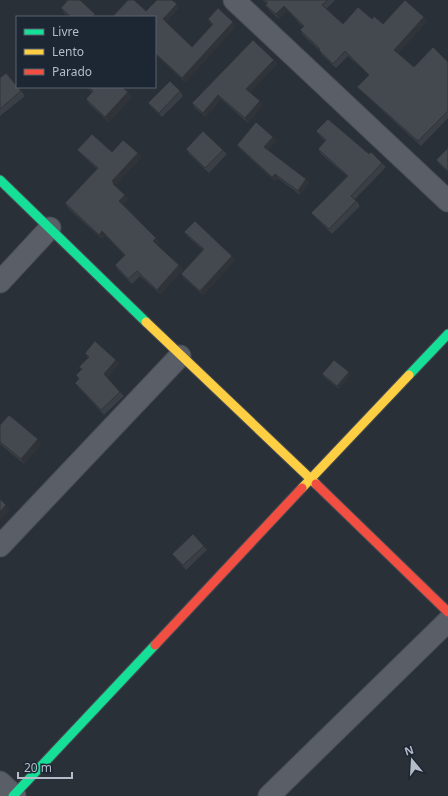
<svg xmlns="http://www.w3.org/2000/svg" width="448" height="796" font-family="'Noto Sans',sans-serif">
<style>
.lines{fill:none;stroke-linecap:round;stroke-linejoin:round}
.street-casing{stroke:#484c53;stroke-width:23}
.fast-casing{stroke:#484c53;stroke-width:11}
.slow-casing{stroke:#484c53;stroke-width:11}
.jam-casing{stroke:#484c53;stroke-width:11}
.street{stroke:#5a5e66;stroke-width:21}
.fast{stroke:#16e098;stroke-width:9}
.slow{stroke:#ffcf43;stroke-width:9}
.jam{stroke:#f24e42;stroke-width:9}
.wall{fill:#3a3f45}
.shaded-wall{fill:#303338}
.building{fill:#444950;stroke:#303338}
</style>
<rect width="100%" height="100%" fill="#2a3038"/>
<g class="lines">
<defs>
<g id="street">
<polyline points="234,0 448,201"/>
<polyline points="0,282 50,228"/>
<polyline points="0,546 180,356"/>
<polyline points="0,782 15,796"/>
<polyline points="269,796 448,621"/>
</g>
<g id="fast">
<polyline points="0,180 146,322"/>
<polyline points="409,375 448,334"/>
<polyline points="13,796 155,645"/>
</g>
<g id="slow">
<polyline points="146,322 316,484"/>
<polyline points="302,488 409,375"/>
</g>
<g id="jam">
<polyline points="316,484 448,612"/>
<polyline points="155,645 302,488"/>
</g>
</defs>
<use href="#street" class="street-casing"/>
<use href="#fast" class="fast-casing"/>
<use href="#slow" class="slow-casing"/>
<use href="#jam" class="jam-casing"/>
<use href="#street" class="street"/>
<use href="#fast" class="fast"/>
<use href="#slow" class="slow"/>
<use href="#jam" class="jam"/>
</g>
<g class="wall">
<polygon points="263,0 335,0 326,9 343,24 372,19 383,24 427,21 398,53 414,67 448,62 448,118 421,146 361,91 357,87 369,75 348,56 336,68 322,55 319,50 303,35 300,30 303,27 287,10 279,19 269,10 265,5 267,4"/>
<polygon points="61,8 97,17 69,17 64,13"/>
<polygon points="179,8 166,22 192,47 212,25 208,19 236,26 185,82 155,54 155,17 146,11"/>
<polygon points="274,60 277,64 250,92 260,101 263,105 248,123 221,99 206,117 195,108 192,103"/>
<polygon points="0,78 21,91 25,96 0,116"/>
<polygon points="87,87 122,87 132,97 109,122 89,104 86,99 92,92"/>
<polygon points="180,91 183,96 162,117 151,107 148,103"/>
<polygon points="316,131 369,154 382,163 386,167 355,199 360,206 332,234 311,213 347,176 321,154 318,149 325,141 320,136"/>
<polygon points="273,137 276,141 268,150 306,179 309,183 300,195 278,178 275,181 240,149 237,145"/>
<polygon points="448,148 448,172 440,165 436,160"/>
<polygon points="186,149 223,150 227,154 209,173 189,154"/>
<polygon points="77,150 112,152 138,153 141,158 115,185 117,187 128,199 123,204 156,238 159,243 157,245 179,265 183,270 160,294 140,276 132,284 118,270 115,265 125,256 105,235 102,239 68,208 65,203 97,169 81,154"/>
<polygon points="184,232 232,256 235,260 203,295 184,278 181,274 203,250 187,236"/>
<polygon points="85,353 116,360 119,364 107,378 120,392 124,396 104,415 79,388 75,383 79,380 76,375 82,370 79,367 88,358"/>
<polygon points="349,372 350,375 339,389 324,377 322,374"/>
<polygon points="0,425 41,444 24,464 0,444"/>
<polygon points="204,546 207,550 186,570 176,559 172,554"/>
</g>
<g class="shaded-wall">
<polygon points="177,4 179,8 165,23 163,19"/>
<polygon points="284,6 287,10 279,19 276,14"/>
<polygon points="95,14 97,17 92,17"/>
<polygon points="424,17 427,21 397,54 394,50"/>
<polygon points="233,22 236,26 185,82 182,78"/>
<polygon points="274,60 277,64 249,93 246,89"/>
<polygon points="128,92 132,97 109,122 105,117"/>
<polygon points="218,95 221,99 206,117 203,113"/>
<polygon points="260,101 263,105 248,123 245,118"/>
<polygon points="273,137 276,141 267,151 264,147"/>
<polygon points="138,153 141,158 115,185 117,187 116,188 113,184 112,181"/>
<polygon points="275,174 278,178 275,181 272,177"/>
<polygon points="306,179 309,183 300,195 298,191"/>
<polygon points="125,195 128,199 122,205 119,201"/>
<polygon points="102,231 105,235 102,239 99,235"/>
<polygon points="156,238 159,243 156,246 153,241"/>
<polygon points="232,256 235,260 203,295 200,291"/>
<polygon points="179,265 183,270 160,294 157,290"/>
<polygon points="116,360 119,364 107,379 104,374"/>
<polygon points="349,372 350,375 339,389 337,386"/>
<polygon points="38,439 41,444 24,464 21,459"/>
<polygon points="6,505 10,510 0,520 0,512"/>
</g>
<g class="building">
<polygon points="68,0 80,0 95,14 92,17 71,17 61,8"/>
<polygon points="128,0 134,0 146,11 157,0 172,0 177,4 163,19 192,47 213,24 208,19 218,8 233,22 182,78 155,53 155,17 112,17"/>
<polygon points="265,0 328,0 322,5 343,24 358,7 372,19 374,16 383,24 405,0 424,17 394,50 414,67 433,47 448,62 448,111 418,141 357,87 369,75 345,51 333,64 319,50 320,49 300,30 304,26 284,6 276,14 265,5 268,3"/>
<polygon points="253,40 274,60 246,89 260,101 245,118 218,95 203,113 192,103"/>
<polygon points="6,73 17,86 17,87 18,87 21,91 0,109 0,78"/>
<polygon points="170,81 180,91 159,113 148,103"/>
<polygon points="89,87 122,87 128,92 105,117 86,99 93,91"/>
<polygon points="328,119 369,154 371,152 382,163 351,196 356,201 329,229 311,213 348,176 318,149 326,140 316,131"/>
<polygon points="256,122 273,137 264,147 306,179 298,191 275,174 272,177 237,145"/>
<polygon points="203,131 223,150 205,168 186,149"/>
<polygon points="92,134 112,152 123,140 138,153 112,181 114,182 113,184 125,195 119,201 156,238 153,241 179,265 157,290 137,271 128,279 115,265 125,255 102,231 99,235 65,203 98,168 77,150"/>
<polygon points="448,148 448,171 436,160"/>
<polygon points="195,221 232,256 200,291 181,274 204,249 184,232"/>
<polygon points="95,341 116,360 104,374 120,392 101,410 75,383 79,379 76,375 82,369 79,367 89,357 85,353"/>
<polygon points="334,360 349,372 337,386 322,374"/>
<polygon points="9,415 38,439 21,459 0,442 0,425"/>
<polygon points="0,499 6,505 0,512"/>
<polygon points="193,534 204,546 183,565 172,554"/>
</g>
<rect x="16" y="16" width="140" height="72" fill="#1d2633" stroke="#59626f"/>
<rect x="24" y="29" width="20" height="6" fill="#16e098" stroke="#59626f"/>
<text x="52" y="36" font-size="12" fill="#b4bcc9">Livre</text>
<rect x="24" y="49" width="20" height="6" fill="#ffcf43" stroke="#59626f"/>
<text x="52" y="56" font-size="12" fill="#b4bcc9">Lento</text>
<rect x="24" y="69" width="20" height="6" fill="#f24e42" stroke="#59626f"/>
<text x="52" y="76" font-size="12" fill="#b4bcc9">Parado</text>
<g transform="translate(412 760) rotate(342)" stroke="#1d2633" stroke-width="3" paint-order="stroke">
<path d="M0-3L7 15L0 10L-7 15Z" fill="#b4bcc9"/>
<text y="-6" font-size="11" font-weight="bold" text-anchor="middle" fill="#b4bcc9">N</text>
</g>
<path d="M18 772v6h54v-6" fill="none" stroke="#b4bcc9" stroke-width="2"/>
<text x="24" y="772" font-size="12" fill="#b4bcc9" stroke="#1d2633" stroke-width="3" paint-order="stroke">20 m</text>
</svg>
